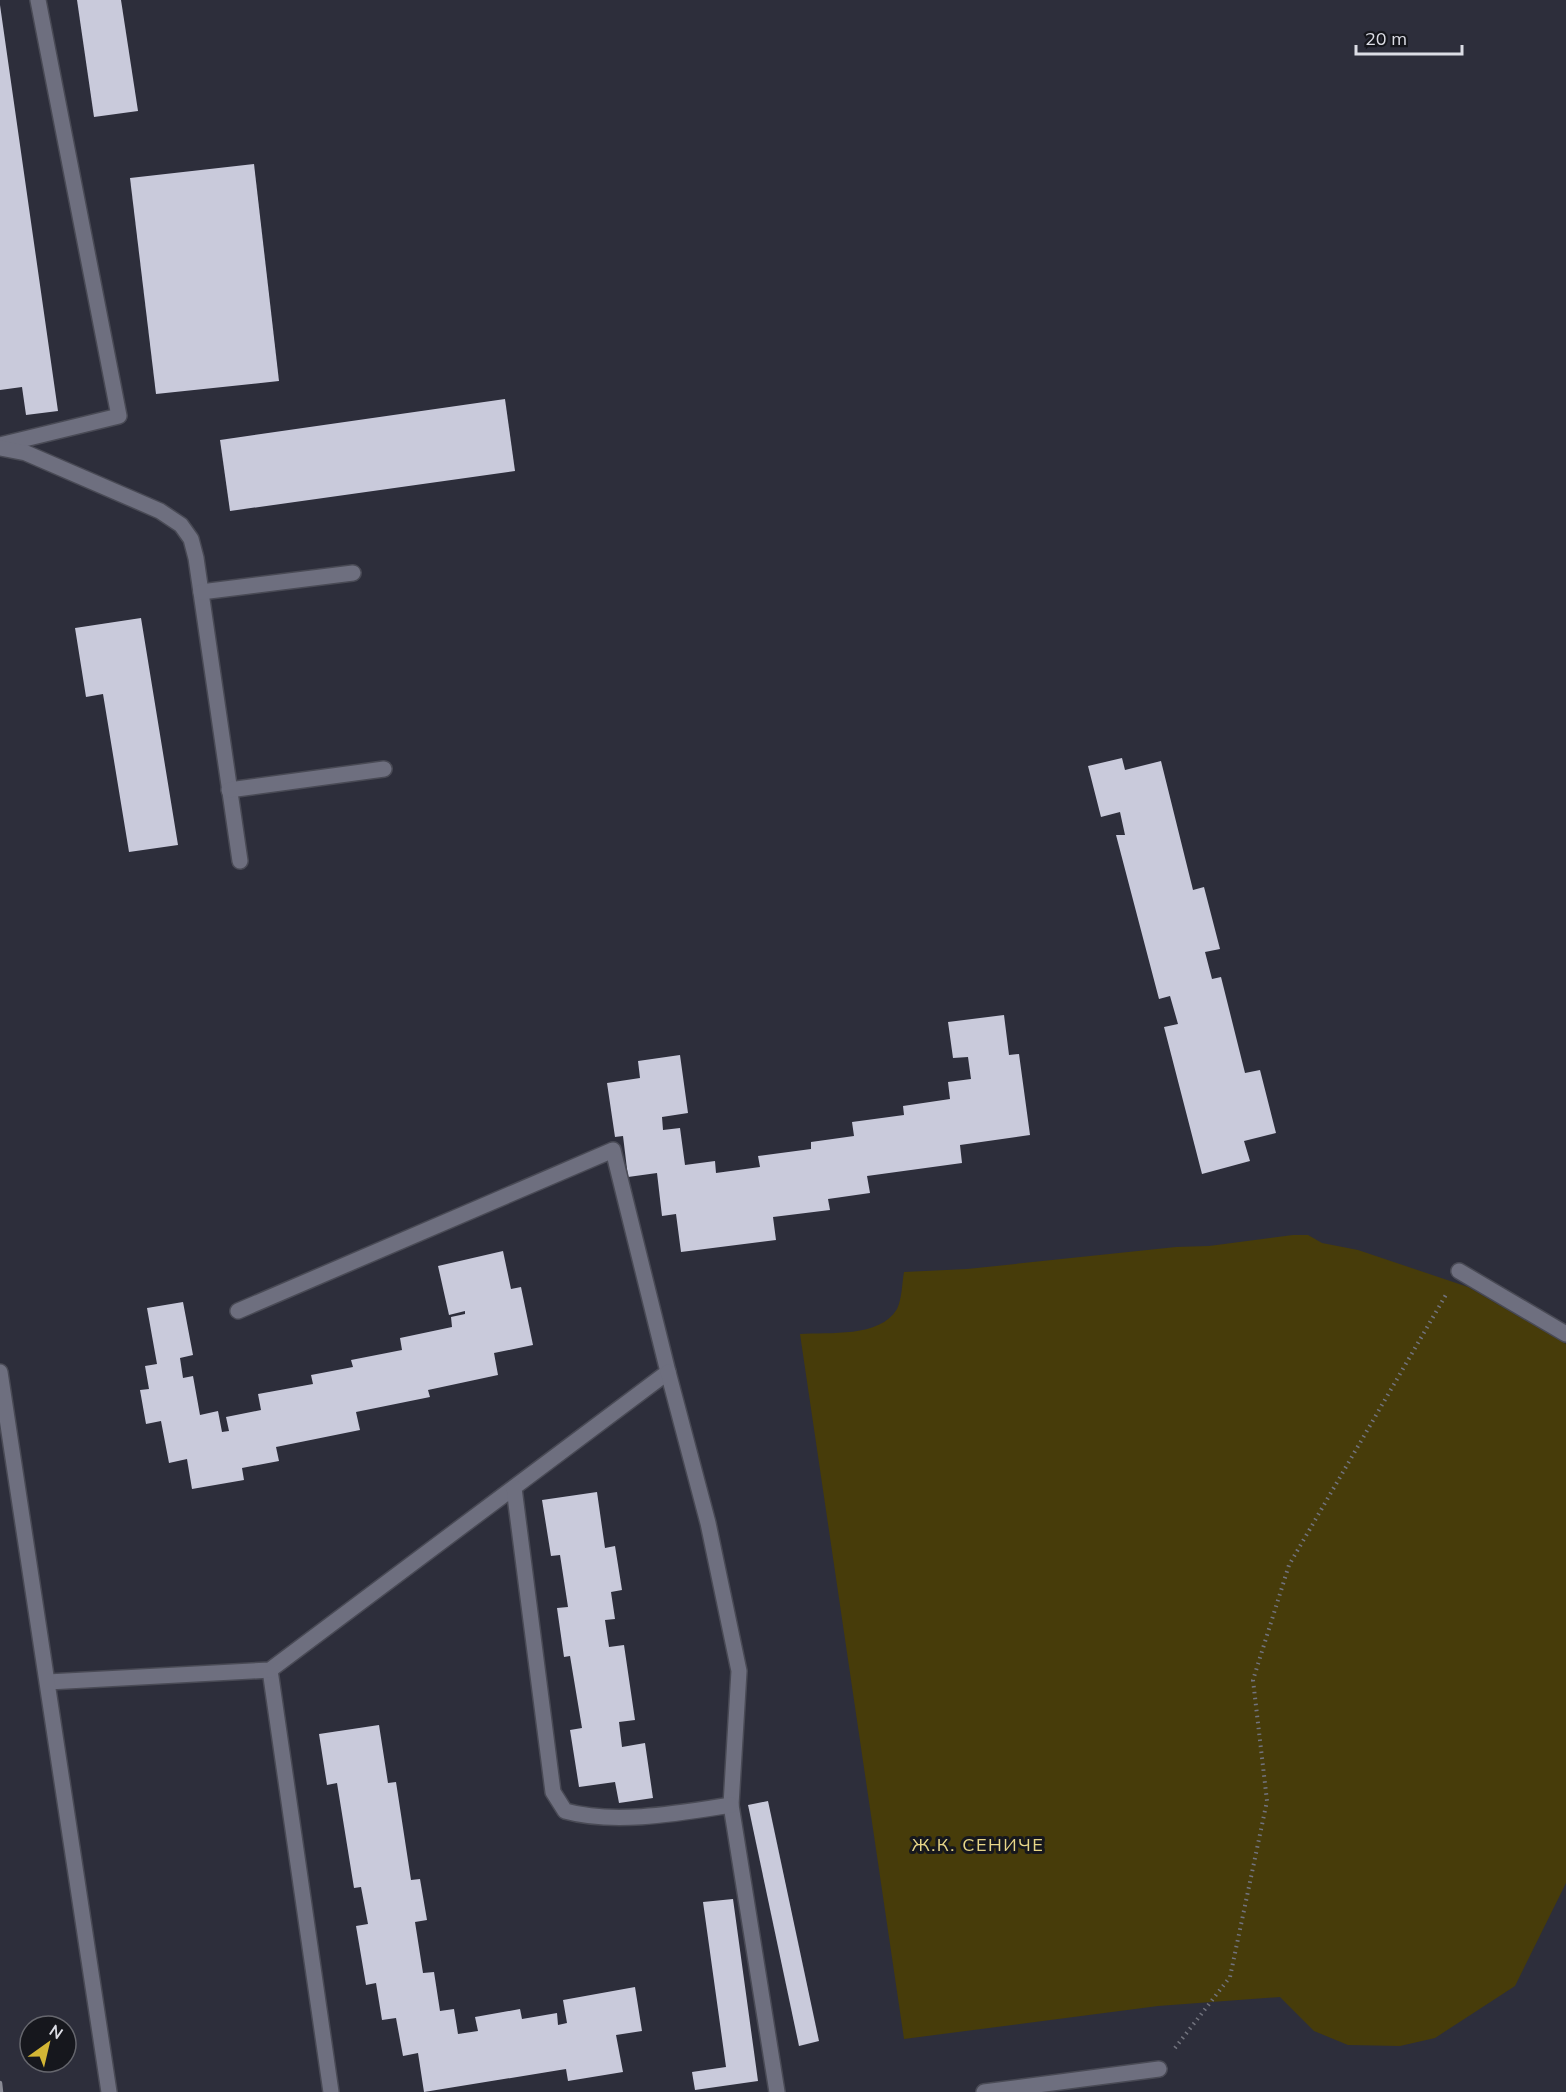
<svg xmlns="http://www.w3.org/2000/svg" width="1566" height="2092" font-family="Mulish,sans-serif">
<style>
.green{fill:#473c0a}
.building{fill:#c9cadb}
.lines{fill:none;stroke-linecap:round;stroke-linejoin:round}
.service-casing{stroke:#494a55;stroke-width:18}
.minor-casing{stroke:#494a55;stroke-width:18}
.path{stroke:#72737e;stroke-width:4;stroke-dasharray:1.5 4.5;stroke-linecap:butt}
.service{stroke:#6e6f7f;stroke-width:15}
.minor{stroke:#6e6f7f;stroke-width:15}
.rail{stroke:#8a8b95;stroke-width:4.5}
.labels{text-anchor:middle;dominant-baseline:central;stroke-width:6;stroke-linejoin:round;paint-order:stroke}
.neighbourhood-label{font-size:18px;letter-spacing:1.5px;fill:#e8d688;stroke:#16171d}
</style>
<rect width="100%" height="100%" fill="#2d2e3b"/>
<path class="green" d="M 1293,1235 L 1308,1235 L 1322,1243 L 1358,1250 L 1468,1287 L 1566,1344 L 1566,1883 L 1515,1986 L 1435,2038 L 1400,2046 L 1348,2045 L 1314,2031 L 1280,1997 L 1158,2006 L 904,2039 L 800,1334 C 829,1332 880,1338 897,1309 C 902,1299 902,1283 904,1272 L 967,1269 L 1176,1247 L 1209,1246 Z"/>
<g class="building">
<polygon points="77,0 121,0 138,111 94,117"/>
<polygon points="0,5 58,411 26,415 22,387 0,390"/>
<polygon points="254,164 279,381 156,394 130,178"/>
<polygon points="505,399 515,471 230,511 220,440"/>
<polygon points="141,618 178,845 129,852 103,694 86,697 75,628"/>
<polygon points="1122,758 1125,770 1161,761 1193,890 1204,887 1220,949 1205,952 1212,979 1221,977 1245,1073 1260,1070 1276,1133 1244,1141 1250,1161 1202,1174 1164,1027 1178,1024 1170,996 1159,999 1116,835 1125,835 1120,812 1101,817 1088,766"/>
<polygon points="1004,1015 1009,1055 1019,1054 1030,1135 960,1145 962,1163 867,1176 870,1193 828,1199 830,1210 773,1217 776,1240 681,1252 676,1214 662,1216 657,1173 628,1177 623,1136 615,1137 607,1083 640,1078 638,1061 680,1055 688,1113 662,1117 663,1130 680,1128 685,1165 715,1161 716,1173 760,1167 758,1156 811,1149 811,1142 854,1136 852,1122 904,1115 903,1106 950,1099 948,1082 971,1079 968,1057 953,1058 948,1022"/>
<polygon points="503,1251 511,1289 521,1287 533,1345 494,1353 498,1375 428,1390 430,1397 356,1412 360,1430 276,1447 279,1461 242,1468 244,1480 192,1489 187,1459 169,1463 161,1421 146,1424 140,1390 149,1389 145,1366 157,1364 147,1308 183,1302 193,1355 180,1358 183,1378 193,1376 200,1415 218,1411 222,1432 229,1431 226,1417 261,1410 258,1394 313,1384 311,1375 353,1367 351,1360 402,1350 400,1338 452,1327 451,1317 465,1314 465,1311 449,1315 438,1266"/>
<polygon points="597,1492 605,1548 615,1546 622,1590 611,1592 615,1619 605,1620 609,1647 624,1645 635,1720 619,1722 622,1747 645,1743 653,1798 619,1803 615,1782 579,1787 570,1730 582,1728 570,1656 564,1657 557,1608 568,1607 560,1555 551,1556 542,1500"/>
<polygon points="379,1725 388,1783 396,1782 411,1880 420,1879 427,1920 415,1922 423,1973 434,1972 440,2011 454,2009 458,2034 478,2031 475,2017 520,2009 522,2019 557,2013 558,2025 567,2023 563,2000 635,1987 642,2031 616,2035 623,2072 568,2081 566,2069 424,2092 418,2053 403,2056 396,2018 382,2020 376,1983 366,1985 356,1926 368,1924 361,1887 354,1888 337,1783 327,1785 319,1734"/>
<polygon points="768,1801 819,2041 799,2046 748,1805"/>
<polygon points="733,1899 758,2081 695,2090 692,2072 726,2067 703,1902"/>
</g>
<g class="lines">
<defs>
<g id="service">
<polyline points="0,445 119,416 38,0"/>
<polyline points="1,448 26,453 160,511 181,525 191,539 196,558 240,861"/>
<polyline points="201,592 353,573"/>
<polyline points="229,790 384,769"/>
<polyline points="1459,1271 1566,1334"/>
<polyline points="270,1670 331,2092"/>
<polyline points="48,1682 270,1670 668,1372 613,1150 238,1311"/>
</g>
<g id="minor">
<polyline points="0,1372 109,2092"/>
<polyline points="668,1372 708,1523 739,1671 731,1805 777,2092"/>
<path d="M 514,1488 L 553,1792 L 565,1811 C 615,1825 680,1813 731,1805"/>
<polyline points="984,2092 1159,2069"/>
</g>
</defs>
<use href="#service" class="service-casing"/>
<use href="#minor" class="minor-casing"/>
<polyline class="path" points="1175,2048 1230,1977 1267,1801 1253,1680 1289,1565 1447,1293"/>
<use href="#service" class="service"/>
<use href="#minor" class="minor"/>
<polyline class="rail" points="0,2083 1,2092"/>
</g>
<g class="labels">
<g class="neighbourhood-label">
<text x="978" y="1844">Ж.К. СЕНИЧЕ</text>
</g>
</g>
<g transform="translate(48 2044) rotate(34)"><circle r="28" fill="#16171d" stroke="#65666d" stroke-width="1.5"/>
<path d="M0-4.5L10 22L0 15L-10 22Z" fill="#d3b635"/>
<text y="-9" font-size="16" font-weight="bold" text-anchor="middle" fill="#dcdde5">N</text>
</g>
<path d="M1356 45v9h106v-9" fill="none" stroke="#dcdde5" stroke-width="3"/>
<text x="1365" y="45" font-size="18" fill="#dcdde5" stroke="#16171d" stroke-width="4.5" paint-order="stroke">20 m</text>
</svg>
